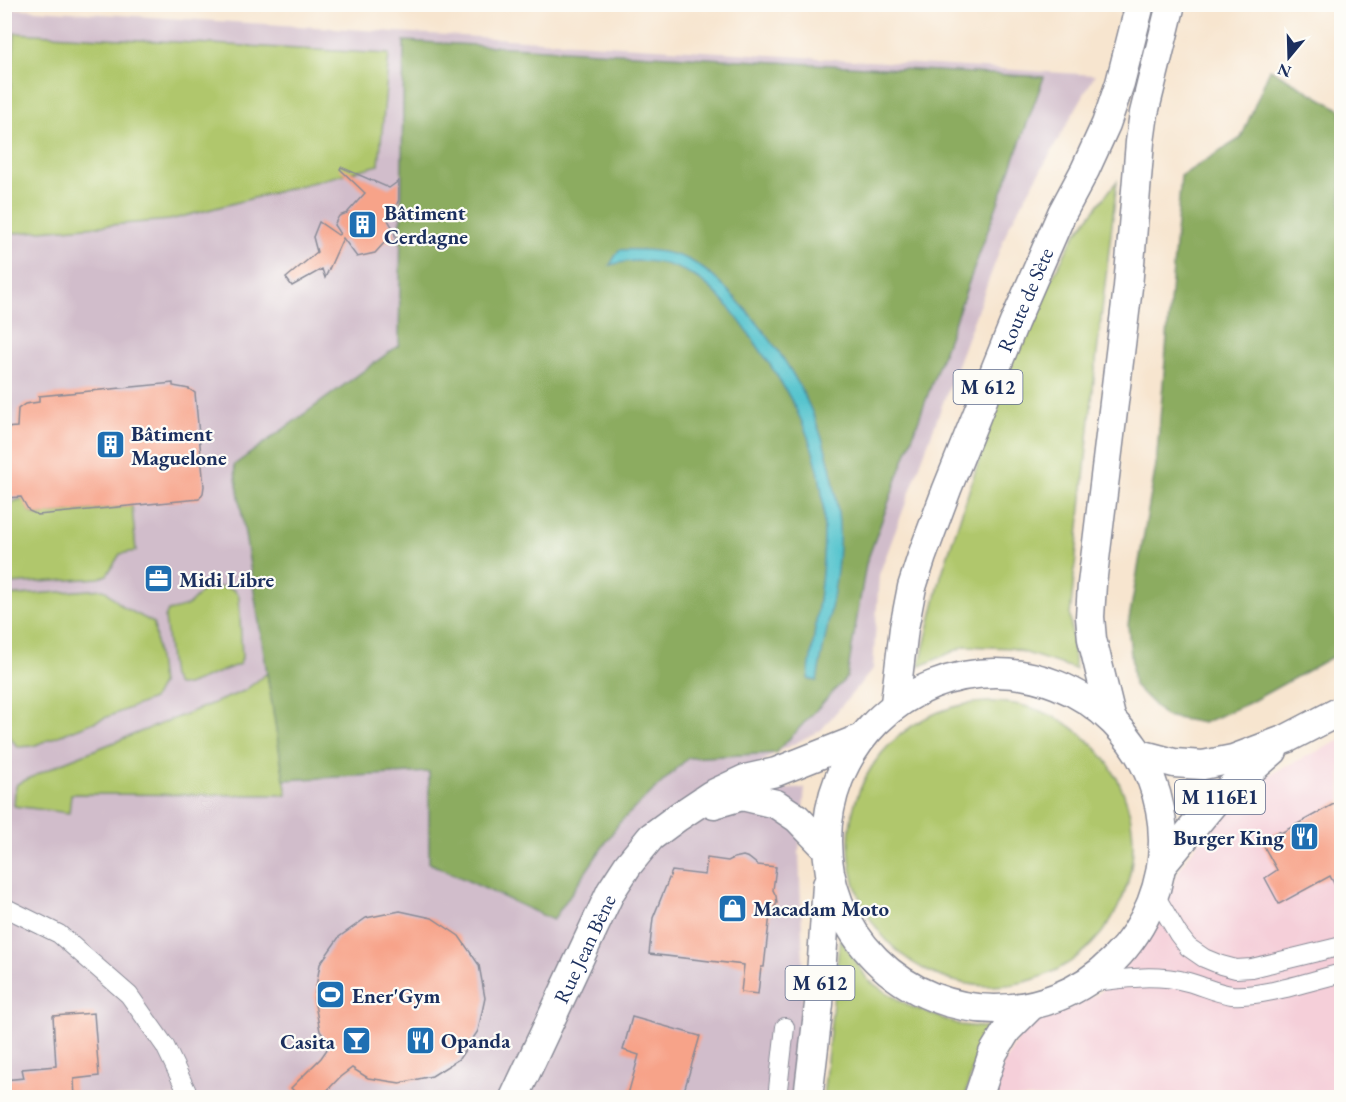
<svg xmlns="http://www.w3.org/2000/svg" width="1346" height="1102" font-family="'EB Garamond',serif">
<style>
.built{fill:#f5cfd9}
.industrial{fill:#d1bdcb}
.green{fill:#b0c76c;stroke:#667b65;stroke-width:1.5}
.forest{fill:#8cac60;stroke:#546e5f;stroke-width:1.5}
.water{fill:#57c4ce;stroke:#397a96;stroke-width:1.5}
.building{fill:#f7a389}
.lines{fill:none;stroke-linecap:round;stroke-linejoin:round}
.minor-casing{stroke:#898a96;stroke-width:20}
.primary-casing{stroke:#898a96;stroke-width:31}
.minor{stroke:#fff;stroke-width:18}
.primary{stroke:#fff;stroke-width:28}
.labels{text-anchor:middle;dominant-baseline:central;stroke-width:4.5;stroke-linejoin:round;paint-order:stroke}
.shield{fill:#fdfcf7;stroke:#5f6c8c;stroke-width:1.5}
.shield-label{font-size:20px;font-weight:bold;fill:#1b2f5e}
.poi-label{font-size:21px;font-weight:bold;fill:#1b2f5e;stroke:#fdfcf7;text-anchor:start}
.street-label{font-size:21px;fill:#1b2f5e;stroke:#fdfcf7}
</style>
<rect width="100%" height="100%" fill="#fdfcf7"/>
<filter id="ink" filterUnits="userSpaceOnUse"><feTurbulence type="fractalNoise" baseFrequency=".0167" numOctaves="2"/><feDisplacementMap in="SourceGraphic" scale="12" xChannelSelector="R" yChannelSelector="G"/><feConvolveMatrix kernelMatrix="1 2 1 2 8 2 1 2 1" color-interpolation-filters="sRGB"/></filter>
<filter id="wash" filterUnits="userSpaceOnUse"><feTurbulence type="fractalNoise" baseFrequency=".008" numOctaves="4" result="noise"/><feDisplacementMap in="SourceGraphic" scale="24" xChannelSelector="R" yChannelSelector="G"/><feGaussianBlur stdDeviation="1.35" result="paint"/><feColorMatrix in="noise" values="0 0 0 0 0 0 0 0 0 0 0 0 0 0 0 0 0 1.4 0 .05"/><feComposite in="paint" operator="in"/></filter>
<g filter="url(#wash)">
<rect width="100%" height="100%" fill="#f7e5cf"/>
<polygon class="built" points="1341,740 1341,1097 988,1098 990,1088 1023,1029 1098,994 1139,951 1182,865 1219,813 1270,774"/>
<polygon class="industrial" points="4,8 1095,75 1008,228 879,575 873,669 821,730 776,753 712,794 805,788 799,851 804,990 792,1097 5,1097"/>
<g class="green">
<polygon points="15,33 389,54 379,165 170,220 5,234 5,156"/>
<polygon points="1117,181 1094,379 1070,616 1075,669 1011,648 965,646 919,667 941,576 1018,341 1075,235"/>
<path d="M 25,498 C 27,508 28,513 38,515 L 132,506 L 136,551 L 120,554 L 107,575 L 99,578 L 10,584 C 9,559 1,532 6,507 L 15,501 Z"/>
<path d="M 226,587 L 234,590 L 239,596 L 242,658 L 240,664 L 187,685 L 177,685 L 172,677 L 165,618 L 168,611 C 191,606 189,606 204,588 Z"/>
<polygon points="104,589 123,607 154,623 161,684 153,699 33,746 18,747 9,737 5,692 5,596"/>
<polygon points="267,673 287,795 71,794 69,813 14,806 15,790 17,784 64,762 244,691"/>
<circle cx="991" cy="844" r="142"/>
<polygon points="840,937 868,980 887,993 912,1007 960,1025 990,1028 979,1046 965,1097 823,1098"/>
</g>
<g class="forest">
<polygon points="404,41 1044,77 866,564 847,677 776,753 688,758 619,823 553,920 429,863 429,772 284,780 234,465 399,345"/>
<polygon points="1270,69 1341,110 1341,652 1249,703 1203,723 1165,716 1134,685 1128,625 1156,465 1181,176 1241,138"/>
</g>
<path class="water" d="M 619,250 C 641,249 666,250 687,259 C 706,268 722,284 736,299 C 788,354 823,416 835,491 C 836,503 839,515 839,527 C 841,577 825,632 817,681 L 808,679 C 816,617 829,556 822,494 C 815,433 784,383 749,334 C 734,313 719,292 697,278 C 671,261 640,257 610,265 Z"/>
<g id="blocks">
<g class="building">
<polygon points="341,167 389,188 399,181 399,200 388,220 394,230 396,241 385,242 375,253 357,257 343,238 325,278 322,269 292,286 286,278 317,252 313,237 319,222 338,235 340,234 334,225 339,216 347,213 365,193 340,169"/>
<polygon points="173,383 173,386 189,389 195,393 204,486 203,493 199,499 38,515 29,511 21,497 4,498 4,428 17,427 18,409 25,404 39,402 39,396"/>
<polygon points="1341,800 1341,897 1330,876 1279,904 1265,878 1277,870 1261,841 1279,831 1281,833"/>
<polygon points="743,856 749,858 758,865 776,867 773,890 776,896 777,903 770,914 764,967 761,967 758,994 741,992 744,965 649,954 653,918 672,871 705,875 707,858 728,861 734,858"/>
<polygon points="400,911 432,918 459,936 479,965 485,998 478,1031 459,1059 432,1076 400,1083 368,1078 352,1068 340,1077 320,1098 301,1098 291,1088 321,1058 330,1045 320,1031 314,999 320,964 339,937 366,918"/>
<polygon points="94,1013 99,1076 74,1079 75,1098 4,1098 4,1080 24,1078 22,1069 56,1066 53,1016"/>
<polygon points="632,1017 700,1036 682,1098 627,1098 639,1055 623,1050"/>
</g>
</g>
</g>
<g filter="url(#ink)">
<use href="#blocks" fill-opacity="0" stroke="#898a96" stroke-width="1.5"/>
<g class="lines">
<defs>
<g id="minor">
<polyline points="1155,895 1178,934 1188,947 1204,958 1221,965 1236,969 1252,968 1342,946"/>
<polyline points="4,907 59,934 129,995 165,1046 190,1098"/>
<path d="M 1086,983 C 1120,979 1154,973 1188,982 C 1203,986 1216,993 1232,995 C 1265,997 1310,981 1342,973"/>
<polyline points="777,1098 785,1027"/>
</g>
<g id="primary">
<circle cx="995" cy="841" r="168"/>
<path id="s1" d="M 895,703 L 904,628 L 912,587 L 922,556 L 947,489 L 1014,323 L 1062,213 L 1085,170 L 1106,124 L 1120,83 L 1140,4"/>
<polyline points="1111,717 1092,639 1090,617 1092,584 1128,287 1140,142 1144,113 1171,4"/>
<polyline points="1140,754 1174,763 1203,765 1233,759 1286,739 1342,710"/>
<polyline points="714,804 742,796 776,804 797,818 825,847"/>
<polyline points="1163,864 1216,800 1273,751"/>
<path id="s2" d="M 514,1098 L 611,891 L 628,865 L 651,837 L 678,817 L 711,795 L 745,779 L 776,772 L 859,739"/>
<polyline points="808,1098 819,1004 827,885"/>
<polyline points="978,1098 993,1053 1007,1030 1031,1006"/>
</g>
</defs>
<use href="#minor" class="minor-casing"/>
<use href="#primary" class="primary-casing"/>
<use href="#minor" class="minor"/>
<use href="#primary" class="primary"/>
</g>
</g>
<defs>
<symbol id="building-square" viewBox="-11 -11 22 22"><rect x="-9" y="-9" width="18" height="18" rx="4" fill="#1f6fb2" stroke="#fdfcf7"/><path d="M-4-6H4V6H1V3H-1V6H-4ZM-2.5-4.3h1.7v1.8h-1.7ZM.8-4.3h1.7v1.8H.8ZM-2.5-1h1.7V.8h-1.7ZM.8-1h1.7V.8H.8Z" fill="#fff"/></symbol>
<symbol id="office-square" viewBox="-11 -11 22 22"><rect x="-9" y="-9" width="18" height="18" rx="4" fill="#1f6fb2" stroke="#fdfcf7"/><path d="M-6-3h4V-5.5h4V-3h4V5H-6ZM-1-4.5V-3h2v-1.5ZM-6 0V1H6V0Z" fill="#fff"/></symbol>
<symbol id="restaurant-square" viewBox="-11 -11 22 22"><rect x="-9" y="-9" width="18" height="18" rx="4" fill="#1f6fb2" stroke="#fdfcf7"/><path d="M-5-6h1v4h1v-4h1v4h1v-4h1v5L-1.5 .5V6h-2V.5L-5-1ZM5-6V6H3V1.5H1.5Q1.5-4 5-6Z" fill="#fff"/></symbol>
<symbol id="shop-square" viewBox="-11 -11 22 22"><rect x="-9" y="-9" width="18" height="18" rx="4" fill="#1f6fb2" stroke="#fdfcf7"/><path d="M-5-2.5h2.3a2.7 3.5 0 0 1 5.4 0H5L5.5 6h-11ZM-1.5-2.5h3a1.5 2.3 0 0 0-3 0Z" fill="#fff"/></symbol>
<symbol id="stadium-square" viewBox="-11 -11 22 22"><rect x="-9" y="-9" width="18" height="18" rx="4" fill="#1f6fb2" stroke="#fdfcf7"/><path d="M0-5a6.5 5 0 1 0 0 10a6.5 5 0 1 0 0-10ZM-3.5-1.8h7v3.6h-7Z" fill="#fff"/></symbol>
<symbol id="bar-square" viewBox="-11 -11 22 22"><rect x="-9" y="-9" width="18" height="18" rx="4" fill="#1f6fb2" stroke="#fdfcf7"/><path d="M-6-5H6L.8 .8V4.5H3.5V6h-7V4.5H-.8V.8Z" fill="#fff"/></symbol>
</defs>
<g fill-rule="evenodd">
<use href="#building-square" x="346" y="208" width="33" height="33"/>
<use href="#building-square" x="94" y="428" width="33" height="33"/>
<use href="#office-square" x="142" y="562" width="33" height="33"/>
<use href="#restaurant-square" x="1288" y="820" width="33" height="33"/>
<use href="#shop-square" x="716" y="892" width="33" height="33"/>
<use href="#stadium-square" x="314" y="978" width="33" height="33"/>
<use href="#restaurant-square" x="404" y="1024" width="33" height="33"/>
<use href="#bar-square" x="340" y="1024" width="33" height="33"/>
</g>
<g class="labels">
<g class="shield">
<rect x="953.5" y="370" width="69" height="34" rx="4.5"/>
<rect x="1175" y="780" width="90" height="34" rx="4.5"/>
<rect x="785.5" y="966" width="69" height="34" rx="4.5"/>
</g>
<g class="shield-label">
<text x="988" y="387">M 612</text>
<text x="1220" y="797">M 116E1</text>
<text x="820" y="983">M 612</text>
</g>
<g class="poi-label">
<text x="384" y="212">Bâtiment<tspan x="384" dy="24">Cerdagne</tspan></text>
<text x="131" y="433">Bâtiment<tspan x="131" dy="24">Maguelone</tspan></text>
<text x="179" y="579">Midi Libre</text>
<text x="1284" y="837" text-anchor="end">Burger King</text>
<text x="753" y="908">Macadam Moto</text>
<text x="352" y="995">Ener'Gym</text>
<text x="441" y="1040">Opanda</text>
<text x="335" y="1041" text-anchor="end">Casita</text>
</g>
<g class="street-label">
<text stroke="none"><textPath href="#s1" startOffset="426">Route de Sète</textPath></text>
<text stroke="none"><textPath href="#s2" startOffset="165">Rue Jean Bène</textPath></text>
</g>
</g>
<rect width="1346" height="1102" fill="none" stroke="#fdfcf7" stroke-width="24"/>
<g transform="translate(1289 57) rotate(199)" stroke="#fdfcf7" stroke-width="4.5" paint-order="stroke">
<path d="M0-4.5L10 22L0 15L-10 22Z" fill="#1b2f5e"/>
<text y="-9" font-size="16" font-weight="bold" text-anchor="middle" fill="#1b2f5e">N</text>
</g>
</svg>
